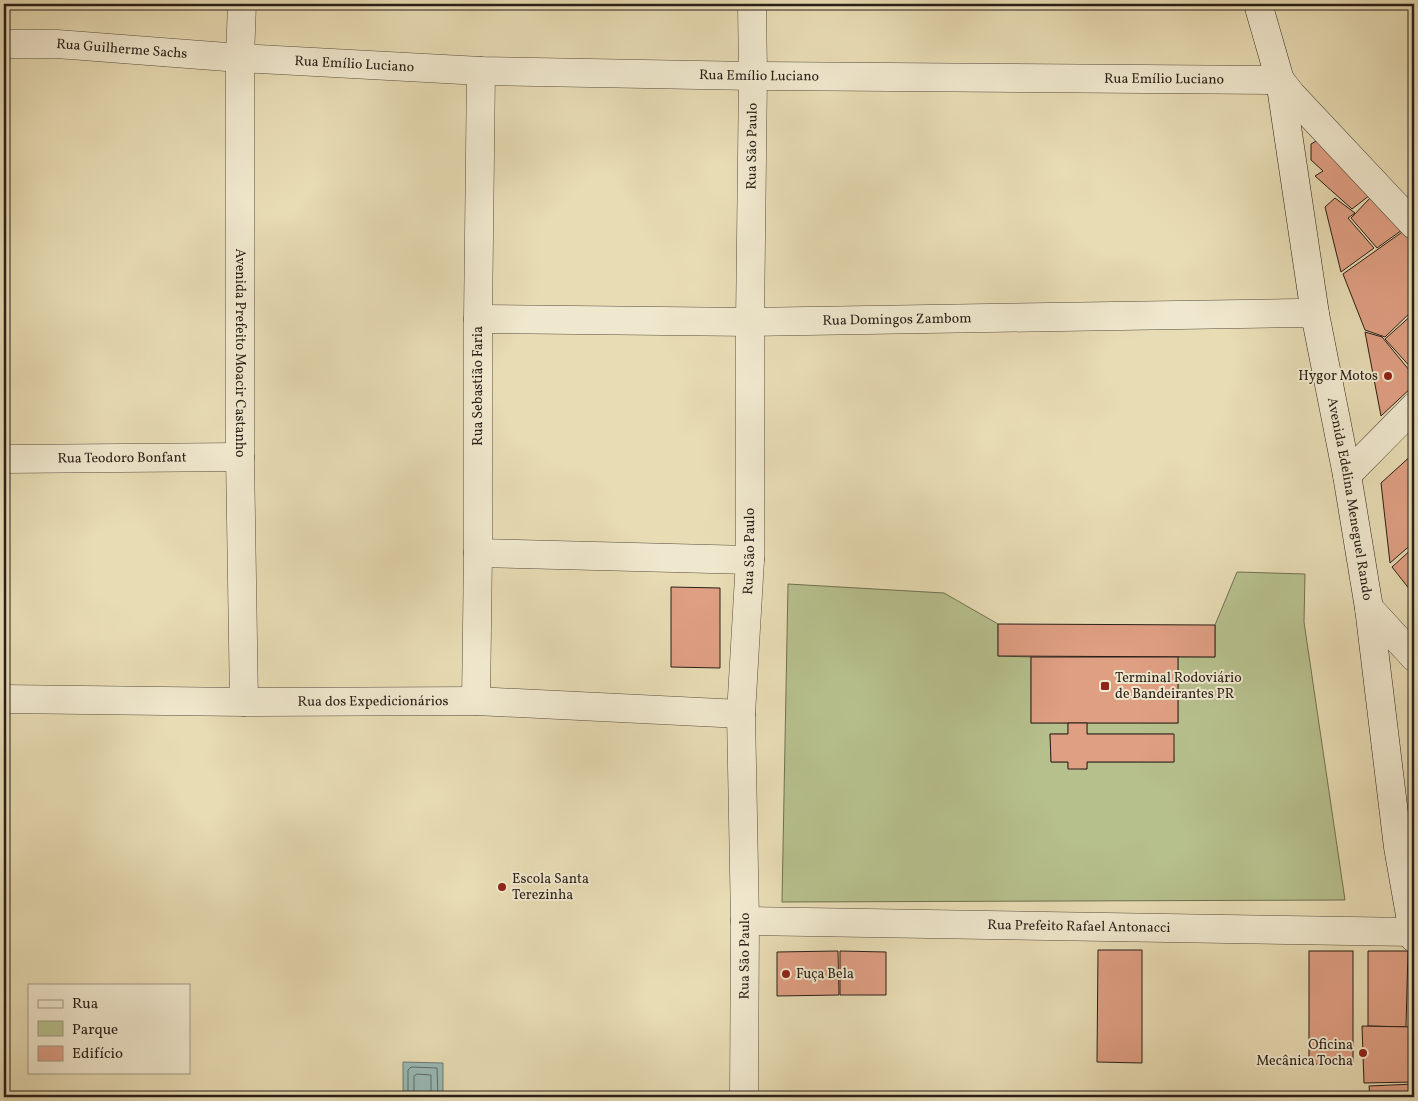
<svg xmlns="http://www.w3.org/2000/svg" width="1418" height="1101" font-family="Vollkorn,serif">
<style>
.green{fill:#b6c08d;stroke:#707052}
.water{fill:#99bab5;stroke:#6c7c76}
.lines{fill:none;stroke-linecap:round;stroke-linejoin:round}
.shore{stroke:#616c66;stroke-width:1}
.building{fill:#df9f83;stroke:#291f18}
.street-casing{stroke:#594e3f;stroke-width:29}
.secondary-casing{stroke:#291f18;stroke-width:29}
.street{stroke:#f0e8ce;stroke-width:28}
.secondary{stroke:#f0e8ce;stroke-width:28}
.poi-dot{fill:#8f2418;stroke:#f0e8ce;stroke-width:2}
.labels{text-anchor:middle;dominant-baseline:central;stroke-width:4;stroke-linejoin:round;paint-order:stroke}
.street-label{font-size:14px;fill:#291f18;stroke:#f0e8ce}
.poi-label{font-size:14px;fill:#291f18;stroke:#f0e8ce;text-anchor:start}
</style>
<rect width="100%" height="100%" fill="#e8dcb4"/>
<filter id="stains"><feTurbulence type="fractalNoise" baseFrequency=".004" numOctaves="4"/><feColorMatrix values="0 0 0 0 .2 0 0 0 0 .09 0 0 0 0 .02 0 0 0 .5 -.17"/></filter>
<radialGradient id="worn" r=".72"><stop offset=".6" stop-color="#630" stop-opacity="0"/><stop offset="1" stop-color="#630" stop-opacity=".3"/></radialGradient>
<polygon class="green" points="1237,572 1305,574 1304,622 1345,900 782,902 788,584 944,593 998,624 998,656 1031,657 1031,723 1068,723 1068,734 1050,734 1051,762 1068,762 1068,768 1087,769 1087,762 1174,762 1173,734 1087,734 1087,723 1178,723 1178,657 1215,657 1215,625"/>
<polygon class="water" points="403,1062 443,1063 443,1097 403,1097"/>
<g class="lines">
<g class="shore">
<polyline points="408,1097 408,1070 411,1067 437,1068 438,1097"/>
<polyline points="414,1097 414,1076 417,1074 431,1075 431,1097"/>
</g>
</g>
<g class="building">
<polygon points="1318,140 1370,195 1352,209 1315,176 1323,171 1311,160 1311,144"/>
<polygon points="1372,196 1402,230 1377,248 1351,218"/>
<polygon points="1335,198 1355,213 1348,218 1374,248 1341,272 1325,207"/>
<polygon points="1405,230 1414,239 1414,309 1385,337 1365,330 1343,274"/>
<polygon points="1414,313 1414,371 1385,339"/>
<polygon points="1365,332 1382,337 1414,376 1414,385 1381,416"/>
<polygon points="1414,453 1414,542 1390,563 1381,483"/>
<polygon points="1414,547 1414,595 1392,567"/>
<polygon points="671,587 720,588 720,668 671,667"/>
<polygon points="998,624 1215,625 1215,657 998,656"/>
<rect x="1031" y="657" width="147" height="66"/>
<polygon points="1068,723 1087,723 1087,734 1174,734 1174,762 1087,762 1087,769 1068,769 1068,762 1051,762 1050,734 1068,734"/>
<polygon points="1098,950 1142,950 1142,1063 1097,1062"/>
<polygon points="838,951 839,995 777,996 777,952"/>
<polygon points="840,951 886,952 886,995 840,995"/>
<rect x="1309" y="951" width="44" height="113"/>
<polygon points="1368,951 1408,951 1406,1027 1368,1026"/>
<polygon points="1362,1026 1414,1027 1414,1082 1364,1083"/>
<polygon points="1414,1084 1414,1097 1370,1097 1369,1086"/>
</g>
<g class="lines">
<defs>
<g id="street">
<path id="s1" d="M 242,4 L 240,58 L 240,457 L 244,702"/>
<path id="s2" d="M 4,44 L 57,44 L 240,58 L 481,71 L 753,76 L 1280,80 L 1291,94 L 1414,225"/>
<path id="s3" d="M 478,319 L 750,322 L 1297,313 L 1315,314"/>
<path id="s4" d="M 4,459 L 240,457"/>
<polyline points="1347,475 1414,407"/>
<polyline points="478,553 750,560"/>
<polyline points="1369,608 1414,657"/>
<path id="s5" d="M 4,699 L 244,702 L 476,701 L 741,714"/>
<polyline points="476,701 478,553 478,319 481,71"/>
<path id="s6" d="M 745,921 L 1413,932"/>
<path id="s7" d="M 744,1097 L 745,921 L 741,714 L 750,560 L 750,322 L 753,76 L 752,4"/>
</g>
<g id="secondary">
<path id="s8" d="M 1258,4 L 1280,80 L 1315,314 L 1347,475 L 1369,608 L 1398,847 L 1414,938"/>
</g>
</defs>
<use href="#street" class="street-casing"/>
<use href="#secondary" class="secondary-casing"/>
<use href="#street" class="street"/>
<use href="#secondary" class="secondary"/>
</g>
<g class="poi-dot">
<circle cx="1388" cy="376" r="5"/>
<rect x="1100" y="681" width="10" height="10" rx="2.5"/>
<circle cx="502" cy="887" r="5"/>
<circle cx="786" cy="974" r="5"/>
<circle cx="1363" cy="1053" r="5"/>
</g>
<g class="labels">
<g class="street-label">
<text stroke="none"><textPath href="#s2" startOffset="118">Rua Guilherme Sachs</textPath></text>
<text stroke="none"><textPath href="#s2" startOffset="351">Rua Emílio Luciano</textPath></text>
<text stroke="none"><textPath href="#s2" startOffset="756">Rua Emílio Luciano</textPath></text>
<text stroke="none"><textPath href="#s2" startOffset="1161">Rua Emílio Luciano</textPath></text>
<text stroke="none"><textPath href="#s7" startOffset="951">Rua São Paulo</textPath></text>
<text stroke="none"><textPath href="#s3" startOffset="419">Rua Domingos Zambom</textPath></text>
<text stroke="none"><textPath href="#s1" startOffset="349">Avenida Prefeito Moacir Castanho</textPath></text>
<text transform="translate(478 386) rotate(-90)">Rua Sebastião Faria</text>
<text stroke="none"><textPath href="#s4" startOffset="118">Rua Teodoro Bonfant</textPath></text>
<text stroke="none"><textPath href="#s8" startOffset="504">Avenida Edelina Meneguel Rando</textPath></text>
<text stroke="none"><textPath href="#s7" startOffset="546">Rua São Paulo</textPath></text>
<text stroke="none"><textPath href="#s5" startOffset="369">Rua dos Expedicionários</textPath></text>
<text stroke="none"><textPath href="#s6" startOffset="334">Rua Prefeito Rafael Antonacci</textPath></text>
<text stroke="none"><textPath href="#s7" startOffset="141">Rua São Paulo</textPath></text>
</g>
<g class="poi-label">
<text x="1378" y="376" text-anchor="end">Hygor Motos</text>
<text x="1115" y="678">Terminal Rodoviário<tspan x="1115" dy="16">de Bandeirantes PR</tspan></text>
<text x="512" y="879">Escola Santa<tspan x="512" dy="16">Terezinha</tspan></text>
<text x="796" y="974">Fuça Bela</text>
<text x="1353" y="1045" text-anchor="end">Oficina<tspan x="1353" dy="16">Mecânica Tocha</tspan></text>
</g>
</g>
<rect width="1418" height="1101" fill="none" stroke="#e8dcb4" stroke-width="20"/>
<rect x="5" y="5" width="1408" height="1091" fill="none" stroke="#291f18" stroke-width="2.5"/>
<rect x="10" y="10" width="1398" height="1081" fill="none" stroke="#291f18"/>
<rect x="28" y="984" width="162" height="90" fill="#f0e8ce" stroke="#a09885"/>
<rect x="38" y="1000" width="25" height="8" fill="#f0e8ce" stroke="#a09885"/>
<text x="72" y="1008" font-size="15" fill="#291f18">Rua</text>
<rect x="38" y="1021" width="25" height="15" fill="#b6c08d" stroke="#a09885"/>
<text x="72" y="1034" font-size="15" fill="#291f18">Parque</text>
<rect x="38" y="1046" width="25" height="15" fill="#df9f83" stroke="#a09885"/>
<text x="72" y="1058" font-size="15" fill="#291f18">Edifício</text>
<rect width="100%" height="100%" filter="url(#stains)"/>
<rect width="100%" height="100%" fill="url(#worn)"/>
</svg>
